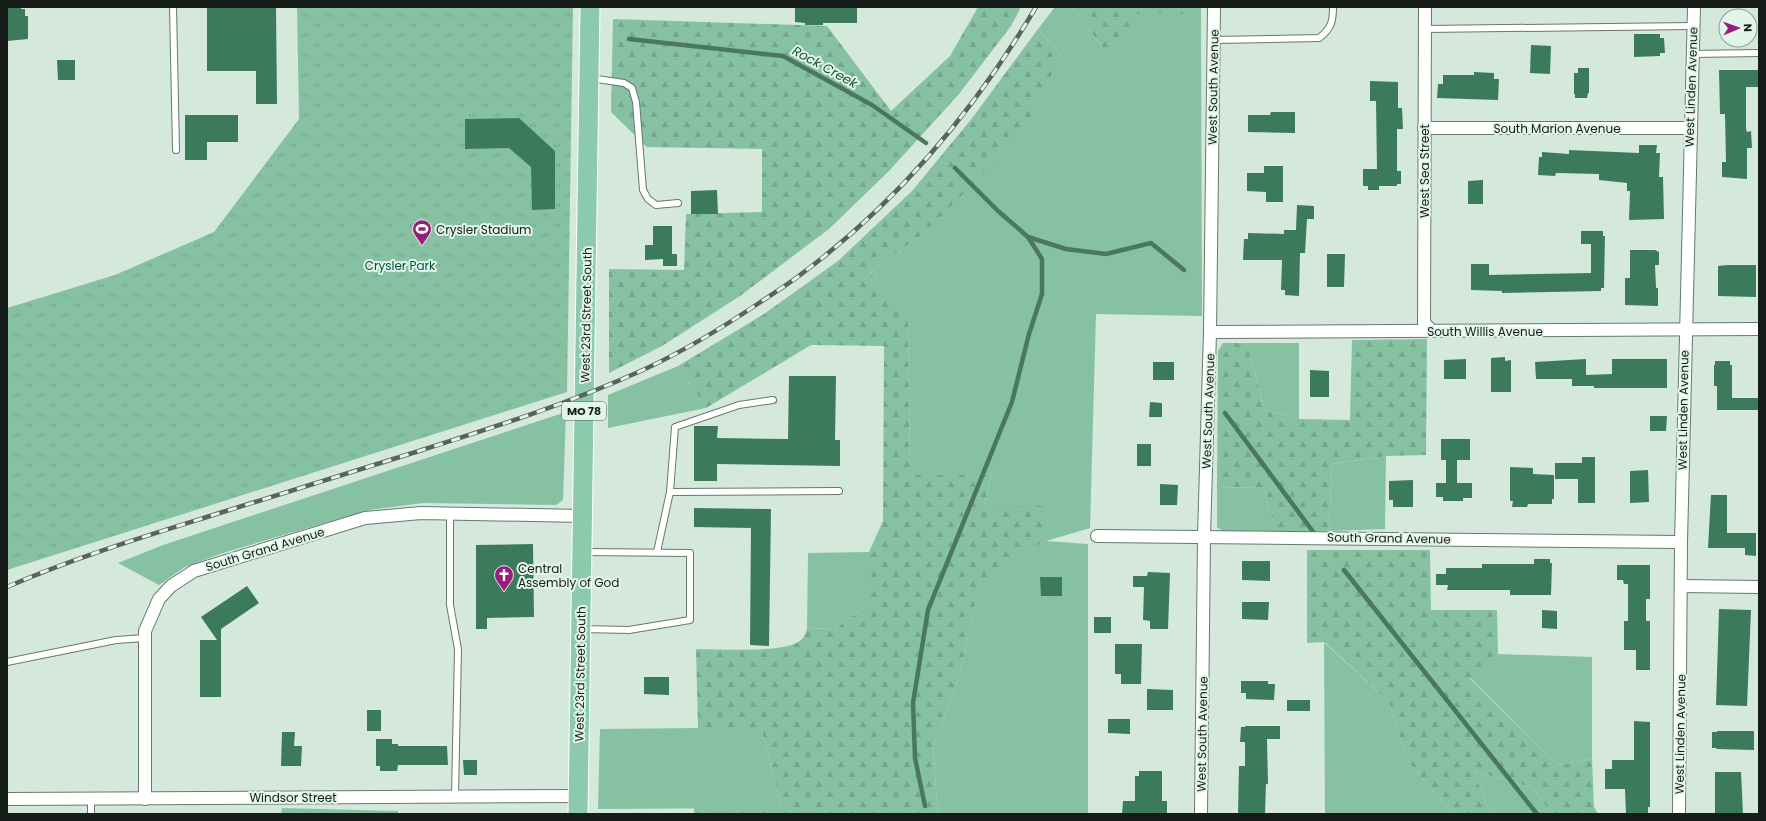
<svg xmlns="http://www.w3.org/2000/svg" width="1766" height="821" font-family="Poppins,sans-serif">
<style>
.grass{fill:#86c2a1}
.forest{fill:url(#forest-firs)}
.park{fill:url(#park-tufts)}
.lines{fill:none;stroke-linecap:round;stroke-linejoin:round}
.stream{stroke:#49785f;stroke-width:4.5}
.building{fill:#3b7b5b}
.lane-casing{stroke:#67786e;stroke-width:8}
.street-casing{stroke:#67786e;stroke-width:14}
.primary-casing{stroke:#fff;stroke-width:21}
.lane{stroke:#fff;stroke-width:6}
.street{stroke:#fff;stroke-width:12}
.primary{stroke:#8bcaac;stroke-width:19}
.rail-casing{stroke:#58635c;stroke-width:4.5}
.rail{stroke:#e2f5ea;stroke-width:3;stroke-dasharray:9;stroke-linecap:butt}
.labels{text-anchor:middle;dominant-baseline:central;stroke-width:4;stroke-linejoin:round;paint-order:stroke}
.shield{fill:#e2f5ea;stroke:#535d57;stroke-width:1}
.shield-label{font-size:11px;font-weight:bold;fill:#161c18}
.street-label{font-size:12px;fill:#161c18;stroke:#e2f5ea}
.poi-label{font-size:12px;fill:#161c18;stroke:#e2f5ea;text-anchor:start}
.park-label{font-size:12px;fill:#005535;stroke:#e2f5ea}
.water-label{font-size:13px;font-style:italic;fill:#1d5037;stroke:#e2f5ea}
</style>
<defs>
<pattern id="forest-firs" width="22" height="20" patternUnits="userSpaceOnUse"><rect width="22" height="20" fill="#86c2a1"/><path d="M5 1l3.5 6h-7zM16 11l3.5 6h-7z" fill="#73a68a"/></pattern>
<pattern id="park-tufts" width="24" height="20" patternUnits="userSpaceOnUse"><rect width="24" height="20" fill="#86c2a1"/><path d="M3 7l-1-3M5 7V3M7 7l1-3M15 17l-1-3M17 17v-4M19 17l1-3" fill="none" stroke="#73a68a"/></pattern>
</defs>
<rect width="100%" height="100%" fill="#d5e8dc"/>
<g class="grass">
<polygon points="1055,7 1072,7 1106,52 1135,14 1201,14 1202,316 1096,314 1090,528 1046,541 1088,544 1088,814 938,814 933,747 960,674 980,580 1045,541 1045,507 985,507 991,475 910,475 908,311 870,273 924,233 1061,55 1038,29"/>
<polygon points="1247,343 1299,343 1299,419 1265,410"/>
<polygon points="678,366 706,408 608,428 608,395"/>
<polygon points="566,412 563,500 556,505 423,503 369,510 223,553 185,567 159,585 118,563 163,545"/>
<polygon points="1386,456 1385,529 1329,531 1332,464"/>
<polygon points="1263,487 1276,532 1224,532 1217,527 1217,488"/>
<polygon points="869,552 869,604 836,628 807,629 808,553"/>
<polygon points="1324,642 1389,702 1406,759 1453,814 1325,814"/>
<polygon points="1498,654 1592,657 1592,759 1558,765 1469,677"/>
<polygon points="698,728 761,728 782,808 598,809 600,729"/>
<polygon points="1474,771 1533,788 1552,814 1490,814"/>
<polygon points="282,808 398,811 398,814 281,814"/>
</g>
<g class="forest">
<polygon points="978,7 1021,7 1011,26 959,94 889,171 829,229 740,296 662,346 609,373 609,269 684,270 686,214 762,212 762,149 647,147 611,112 613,19 827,26 891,111 950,56"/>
<polygon points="1072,7 1201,7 1201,14 1135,14 1135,35 1106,52"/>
<path d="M 1038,29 L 1061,55 L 1021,136 L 924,233 L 870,273 L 908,311 L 910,475 L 991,475 L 985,507 L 1045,506 L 1045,541 L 980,581 L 960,674 L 933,747 L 938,814 L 694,814 L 694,808 L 782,808 L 761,728 L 698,728 L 696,649 C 719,649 785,654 801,640 C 804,638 806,632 807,629 L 836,628 L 869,604 L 869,552 L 883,521 L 884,346 L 811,345 L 706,408 L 678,366 L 764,314 L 838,261 L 912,191 L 973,117 Z"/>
<polygon points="1427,339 1426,455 1386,456 1332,464 1329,531 1276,532 1263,487 1217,488 1218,351 1223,343 1247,343 1265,410 1299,419 1350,420 1352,340"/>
<polygon points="1307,550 1430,550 1431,610 1497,610 1498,654 1469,678 1558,765 1592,759 1594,807 1598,814 1552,814 1533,788 1474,771 1490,814 1453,814 1406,759 1389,702 1325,642 1307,643"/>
</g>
<polygon class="park" points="297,7 573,7 567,392 7,570 7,308 115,275 214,232 299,119"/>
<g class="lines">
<g class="stream">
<polyline points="629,39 783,56 872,105 926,143"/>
<polyline points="1028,237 1066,249 1106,254 1151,243 1184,270"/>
<polyline points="1225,413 1314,533"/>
<polyline points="1344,570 1537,814"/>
<polyline points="925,806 915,758 913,703 928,610 1012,402 1029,334 1042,294 1042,259 1028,237 998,211 955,168"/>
</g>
</g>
<g class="building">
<polygon points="7,7 21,7 21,9 25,9 25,16 28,16 28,39 7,41"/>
<polygon points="207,7 276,7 277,104 256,104 256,71 207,71"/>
<polygon points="795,7 857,7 857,23 823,23 823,25 805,25 805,23 795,22"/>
<polygon points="1634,34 1660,34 1660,38 1664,38 1665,53 1660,53 1660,56 1634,57"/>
<polygon points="1531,45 1551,46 1550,74 1530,73"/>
<polygon points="57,60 75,60 75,80 58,80"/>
<polygon points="1578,68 1589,68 1589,93 1588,93 1587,98 1575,98 1575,94 1574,94 1574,73 1578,73"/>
<polygon points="1719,70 1758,70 1758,87 1746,87 1746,129 1747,132 1751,131 1752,148 1747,148 1747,179 1722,177 1722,162 1726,162 1725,114 1720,114"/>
<polygon points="1474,72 1494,73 1494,79 1499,79 1498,100 1437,98 1438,84 1443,84 1443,75 1474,75"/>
<polygon points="1370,81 1398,82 1398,108 1402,108 1403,129 1397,129 1397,171 1401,171 1401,184 1397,184 1397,186 1379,186 1379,190 1368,190 1368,186 1363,186 1363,169 1377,169 1376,101 1370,101"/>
<polygon points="1271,112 1295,112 1295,133 1248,132 1248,115 1270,115"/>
<polygon points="185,115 238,115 238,142 207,142 207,160 185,160"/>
<polygon points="519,118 555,151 555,209 532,210 531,167 509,148 465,149 465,119"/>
<polygon points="1639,145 1657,145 1656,153 1660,153 1659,177 1663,177 1664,219 1629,220 1630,191 1627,191 1627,183 1599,180 1599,174 1556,173 1555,176 1538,175 1539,157 1542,157 1542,152 1569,154 1569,150 1639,153"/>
<polygon points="1264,166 1283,166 1283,202 1266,202 1266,192 1247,191 1247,173 1264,173"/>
<polygon points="1483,180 1483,204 1468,204 1468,181"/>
<polygon points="717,190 718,214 691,214 691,191"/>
<polygon points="1297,205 1314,206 1314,219 1307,219 1305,253 1300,253 1299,296 1285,295 1285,290 1281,290 1282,260 1243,260 1244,239 1248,239 1248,233 1284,234 1284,230 1296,230"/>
<polygon points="653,226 672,226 672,254 677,254 677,266 663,266 663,259 645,260 645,245 653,245"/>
<polygon points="1581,231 1603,231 1603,236 1605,236 1604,288 1601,288 1601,291 1502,293 1502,291 1471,290 1471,264 1489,264 1489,275 1591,273 1591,244 1581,244"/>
<polygon points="1630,250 1655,250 1659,252 1659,265 1655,265 1656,288 1658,288 1658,306 1625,305 1625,278 1630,278"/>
<polygon points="1327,254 1345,254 1344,287 1327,287"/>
<polygon points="1728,265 1756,265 1756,297 1718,296 1718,266"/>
<polygon points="1505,357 1505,361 1511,360 1511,392 1491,392 1491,358"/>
<polygon points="1466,359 1466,379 1444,379 1444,360"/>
<polygon points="1586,359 1586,375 1612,374 1612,359 1667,359 1667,388 1594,388 1594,386 1572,386 1572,379 1536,379 1535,362"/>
<polygon points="1715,361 1730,361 1730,365 1732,365 1732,398 1759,398 1759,410 1717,410 1717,386 1714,386 1714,365 1715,365"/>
<rect x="1153" y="362" width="21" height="18"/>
<polygon points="1310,370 1329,371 1329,397 1310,397"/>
<polygon points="789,376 836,376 835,440 840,440 840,466 717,464 717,481 694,481 694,426 718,426 717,438 788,439"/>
<polygon points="1150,402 1162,403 1162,417 1149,417"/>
<polygon points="1650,416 1667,416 1666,431 1650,431"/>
<polygon points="1441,439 1470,439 1470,460 1457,460 1457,483 1472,483 1472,498 1463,498 1463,501 1443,501 1443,497 1436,497 1436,483 1446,483 1446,460 1441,460"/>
<rect x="1137" y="444" width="14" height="22"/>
<polygon points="1582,457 1595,457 1595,503 1578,503 1578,479 1555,479 1555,463 1582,463"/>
<polygon points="1510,467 1533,468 1533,474 1554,475 1554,499 1552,499 1552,504 1528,504 1527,507 1512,507 1513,501 1510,501"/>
<polygon points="1648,470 1649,502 1630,503 1630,471"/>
<polygon points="1413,480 1413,507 1393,507 1393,500 1389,500 1389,481"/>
<polygon points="1160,484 1178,485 1177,505 1160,505"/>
<polygon points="1711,495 1727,495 1727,533 1756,533 1756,556 1745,555 1745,548 1708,548"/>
<polygon points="694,508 771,509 769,646 750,645 751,528 694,527"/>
<polygon points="533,544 534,617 487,618 487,629 476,629 476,545"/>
<polygon points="1534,559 1550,559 1550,563 1552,563 1551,595 1510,595 1510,590 1447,590 1448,585 1436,585 1436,574 1446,574 1446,568 1482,568 1482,564 1534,564"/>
<polygon points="1242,561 1270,561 1270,581 1242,580"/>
<polygon points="1617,565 1650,565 1650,599 1646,599 1646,621 1650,621 1650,670 1636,670 1636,650 1624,650 1624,621 1628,621 1628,584 1624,584 1623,580 1617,580"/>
<polygon points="1148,572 1170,573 1168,629 1150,629 1150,621 1143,620 1144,587 1133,587 1133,576 1147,576"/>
<polygon points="1040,577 1062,577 1062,596 1041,596"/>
<polygon points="247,586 259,603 221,629 221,697 200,697 200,640 217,640 201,617"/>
<polygon points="1242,602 1269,602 1268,620 1242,619"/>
<polygon points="1719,609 1751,610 1747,706 1716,705"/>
<polygon points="1542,610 1557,611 1557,629 1542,628"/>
<rect x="1094" y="617" width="17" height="16"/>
<polygon points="1115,644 1142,644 1141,684 1121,684 1121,674 1115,674"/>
<polygon points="644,677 669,677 669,695 644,694"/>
<polygon points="1241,681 1268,681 1268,684 1275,684 1274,700 1246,699 1246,693 1241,693"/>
<polygon points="1147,689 1173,690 1173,710 1147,710"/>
<rect x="1287" y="700" width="23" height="11"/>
<rect x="367" y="710" width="14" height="21"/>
<polygon points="1108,719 1130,719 1130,734 1108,733"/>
<polygon points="1634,721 1650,722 1650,807 1648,807 1648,813 1626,814 1625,789 1605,789 1605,769 1612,769 1612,760 1634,760"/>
<polygon points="1245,726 1280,726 1280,739 1267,739 1268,784 1266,784 1265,814 1238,814 1239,766 1245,766 1245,742 1240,742 1241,727 1245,727"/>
<polygon points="1717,731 1754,731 1754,750 1716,749 1717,748 1712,748 1712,732 1717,732"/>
<polygon points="282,732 295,732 294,746 302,746 301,766 281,766"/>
<polygon points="376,739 392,739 392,744 398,744 398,746 447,746 448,765 398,765 397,771 380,771 380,766 376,766"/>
<polygon points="463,760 477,760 477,775 464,775"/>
<polygon points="1139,771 1162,771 1162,801 1167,801 1167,814 1122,814 1123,801 1135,801 1135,776 1139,776"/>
<polygon points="1715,772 1741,772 1743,814 1715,814"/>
</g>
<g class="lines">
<defs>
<g id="lane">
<polyline points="173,7 176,150"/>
<polyline points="1425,29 1693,26"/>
<path d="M 1214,40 L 1319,38 C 1331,29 1333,22 1333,7"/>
<polyline points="1692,54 1759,53"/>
<polyline points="590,78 624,83 632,88 636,102 643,190 648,199 656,205 678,203"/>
<polyline points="670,492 839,491"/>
<polyline points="450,513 450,605 458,649 455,796"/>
<polyline points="657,552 670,492 675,427 739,405 773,400"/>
<polyline points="582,629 629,630 690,620 690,553 584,552"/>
<polyline points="7,662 116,640 145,638"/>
<polyline points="91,814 91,799"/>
</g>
<g id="street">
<polyline points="1425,7 1424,323 1432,331"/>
<polyline points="1424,128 1690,128"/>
<polyline points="1210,332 1759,329"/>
<polyline points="1097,536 1681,542"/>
<polyline points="1681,586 1759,587"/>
<polyline points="7,799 579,796"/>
<polyline points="145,799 145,631 159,599 171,586 194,571 365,518 421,513 583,516"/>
<polyline points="1201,814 1204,536 1210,332 1214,7"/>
<polyline points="1679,814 1681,542 1694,7"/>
</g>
<polyline id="primary" points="578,814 590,7"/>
</defs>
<use href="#lane" class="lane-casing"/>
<use href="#street" class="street-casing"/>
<use href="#primary" class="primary-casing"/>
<use href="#lane" class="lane"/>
<use href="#street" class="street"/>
<use href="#primary" class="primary"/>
<defs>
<path id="rail" d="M 7,587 C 78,556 153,534 226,511 C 291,491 355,471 419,451 C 495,427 570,403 643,370 C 684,351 722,328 759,303 C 774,293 790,283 804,272 C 899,201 976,108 1036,7"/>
</defs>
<use href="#rail" class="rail-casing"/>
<use href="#rail" class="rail"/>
</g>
<defs>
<symbol id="stadium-pin" viewBox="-11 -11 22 30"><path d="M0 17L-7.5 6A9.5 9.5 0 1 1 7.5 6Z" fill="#971f7b" stroke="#e2f5ea"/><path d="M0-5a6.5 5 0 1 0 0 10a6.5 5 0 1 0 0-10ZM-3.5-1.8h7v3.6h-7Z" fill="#fff"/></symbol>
<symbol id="church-pin" viewBox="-11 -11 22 30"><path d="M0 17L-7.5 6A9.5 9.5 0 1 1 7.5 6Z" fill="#971f7b" stroke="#e2f5ea"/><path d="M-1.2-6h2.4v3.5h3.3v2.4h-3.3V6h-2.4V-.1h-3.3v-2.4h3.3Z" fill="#fff"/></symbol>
</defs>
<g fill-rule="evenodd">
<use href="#stadium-pin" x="411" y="218" width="22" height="30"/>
<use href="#church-pin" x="493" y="564" width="22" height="30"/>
</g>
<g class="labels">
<rect class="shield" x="562" y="402" width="44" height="18" rx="3"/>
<g class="shield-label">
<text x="584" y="411">MO 78</text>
</g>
<g class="street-label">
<text transform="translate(1213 87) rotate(-89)">West South Avenue</text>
<text transform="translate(1691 87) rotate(-88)">West Linden Avenue</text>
<text x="1557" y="128">South Marion Avenue</text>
<text transform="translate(1424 171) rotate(-90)">West Sea Street</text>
<text transform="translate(586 315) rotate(-89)">West 23rd Street South</text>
<text x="1485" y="331">South Willis Avenue</text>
<text transform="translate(1683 410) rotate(-89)">West Linden Avenue</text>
<text transform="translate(1208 411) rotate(-88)">West South Avenue</text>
<text transform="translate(1389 538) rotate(1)">South Grand Avenue</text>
<text transform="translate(265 549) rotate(-17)">South Grand Avenue</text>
<text transform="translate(580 674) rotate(-89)">West 23rd Street South</text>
<text transform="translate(1202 734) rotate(-89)">West South Avenue</text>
<text transform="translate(1680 734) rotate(-89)">West Linden Avenue</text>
<text x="293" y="797">Windsor Street</text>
</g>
<g class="poi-label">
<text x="436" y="229">Crysler Stadium</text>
<text x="518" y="568">Central<tspan x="518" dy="14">Assembly of God</tspan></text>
</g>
<g class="park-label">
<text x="400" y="265">Crysler Park</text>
</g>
<g class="water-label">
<text transform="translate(825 67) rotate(29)">Rock Creek</text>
</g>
</g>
<rect width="1766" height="821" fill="none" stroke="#161c18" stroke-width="16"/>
<g transform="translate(1738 28) rotate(88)"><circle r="19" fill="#e2f5ea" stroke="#909e96"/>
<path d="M0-3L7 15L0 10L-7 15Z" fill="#971f7b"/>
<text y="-6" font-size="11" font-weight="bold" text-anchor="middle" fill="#161c18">N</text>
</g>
</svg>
